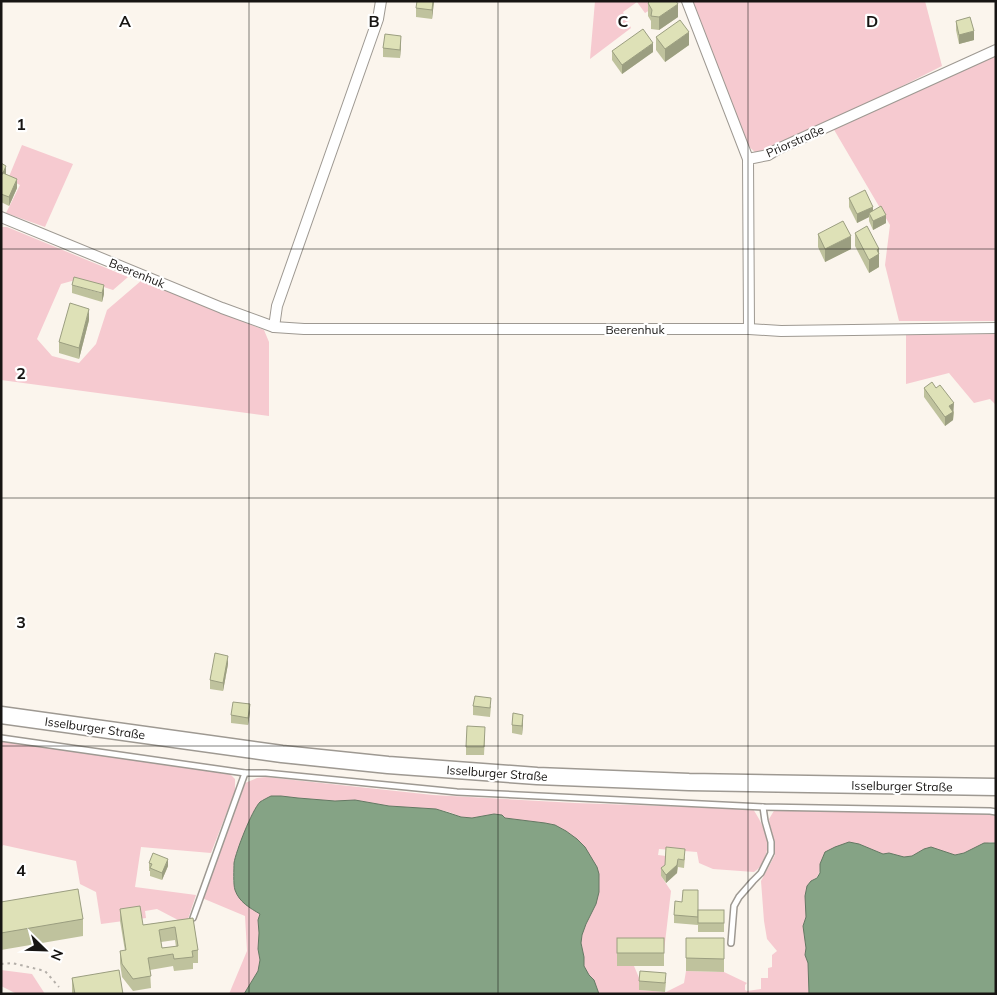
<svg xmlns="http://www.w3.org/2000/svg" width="997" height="995" font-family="Mulish,sans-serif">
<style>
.green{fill:#f6cad0}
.water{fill:#85a385;stroke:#647863}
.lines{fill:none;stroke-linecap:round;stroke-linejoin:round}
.service-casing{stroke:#9e9992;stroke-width:8}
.minor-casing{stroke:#9e9992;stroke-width:12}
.primary-casing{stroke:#9e9992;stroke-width:19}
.path{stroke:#b4afa9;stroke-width:2;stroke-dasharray:2.5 4;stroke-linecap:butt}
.service{stroke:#fff;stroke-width:5}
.minor{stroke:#fff;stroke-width:10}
.primary{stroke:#fff;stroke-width:16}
.wall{fill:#bfc29d;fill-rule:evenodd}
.shaded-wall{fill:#9b9e80}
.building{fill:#dee1b7;stroke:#9b9e80;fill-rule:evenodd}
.grid{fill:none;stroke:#171513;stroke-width:1;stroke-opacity:0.55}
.labels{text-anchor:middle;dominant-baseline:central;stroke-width:4.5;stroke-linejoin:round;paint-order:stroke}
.street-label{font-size:12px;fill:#171513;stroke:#fff}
.grid-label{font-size:16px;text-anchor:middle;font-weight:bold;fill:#171513;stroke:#fff;stroke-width:4.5;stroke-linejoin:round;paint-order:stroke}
</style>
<rect width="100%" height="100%" fill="#fbf5ed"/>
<g class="green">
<polygon points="595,1 665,1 645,13 637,2 623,12 631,28 590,59"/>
<polygon points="691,1 925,1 942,66 769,153 756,153 747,145"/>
<polygon points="996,55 996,321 899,321 885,265 890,225 833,128"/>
<polygon points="22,145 73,164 45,227 6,213 20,185 8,179"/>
<polygon points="1,227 7,227 128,277 113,290 79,279 61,284 37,339 52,356 79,363 96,344 107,310 142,280 264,330 269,342 269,416 1,380"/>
<polygon points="996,334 996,405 990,399 974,403 949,373 906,384 906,335"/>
<polygon points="1,741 229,773 235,779 235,791 211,853 141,847 135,887 196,895 188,919 178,920 157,909 145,911 146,918 101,924 96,892 80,884 76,861 3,845 1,849"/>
<path d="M 266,777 L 433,795 L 575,803 L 753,809 C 762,823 773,842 764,859 C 761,865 760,868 754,872 L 713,869 L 699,863 L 697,852 L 659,849 L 658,855 L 666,856 L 666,872 L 661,876 L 671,891 L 664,951 L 617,952 L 617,966 L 634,966 L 640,980 L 640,990 L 666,992 L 684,983 L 686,971 L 724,972 L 747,983 L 745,985 L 745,990 L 747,991 L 761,989 L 761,978 L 768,978 L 768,968 L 772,967 L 772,955 L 777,951 L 767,939 L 764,921 L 761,881 L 775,855 L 775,843 L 770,826 L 769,819 L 775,809 L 982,814 L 996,816 L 996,843 L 990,842 L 964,853 L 955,855 L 924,849 L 912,856 L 904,857 L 889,853 L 883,854 L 859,844 L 820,864 C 820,873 819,877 811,881 L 806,909 L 806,917 L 803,926 L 806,948 L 805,955 L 808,963 L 809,994 L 599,994 L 594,980 L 589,975 L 584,966 L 584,957 L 581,943 L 582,935 L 586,924 L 596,904 L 597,867 L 566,831 L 555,825 L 545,823 L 511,820 L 494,814 L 472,818 L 461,817 L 449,812 L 436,809 L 389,806 L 355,800 L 336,801 L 298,798 L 281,796 L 253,813 L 234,862 L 233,882 L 247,906 L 260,914 L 258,920 L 259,933 L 258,949 L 260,960 L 258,971 L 244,994 L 229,994 L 247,951 L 245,916 L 202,898 L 245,783 L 257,778 Z"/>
<polygon points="1,970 32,974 45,994 17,994 1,986"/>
</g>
<g class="water">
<path d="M 271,796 L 281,796 L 298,798 L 335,801 L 355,800 L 389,806 L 436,809 L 449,813 L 461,817 L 472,818 L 494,814 L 502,815 L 505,818 L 545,823 L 555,825 L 566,831 L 577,839 L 585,847 L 597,867 L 599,874 L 599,892 L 596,904 L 586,924 L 582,935 L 581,943 L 584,957 L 584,966 L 589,975 L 594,980 L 599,994 L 244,994 L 258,971 L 260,960 L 258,949 L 259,933 L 258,920 L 260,914 C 250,908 239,902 235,890 C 233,884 234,869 234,863 C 236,851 252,810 260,802 C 263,800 267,798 271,796 Z"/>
<polygon points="849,842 859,844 883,854 889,853 904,857 912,856 924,849 931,847 955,855 964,853 984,843 996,843 996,994 809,994 808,963 805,955 806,948 803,926 806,917 805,896 807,886 811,881 817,878 820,873 820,864 825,852 835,847"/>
</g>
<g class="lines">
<defs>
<g id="service">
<polyline points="1,738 245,773 266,773 457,792 763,807 990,811 996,812"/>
<polyline points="193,918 245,773"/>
<polyline points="731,943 734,906 739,897 753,881 761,873 771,853 771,842 765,821 763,807"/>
</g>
<g id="minor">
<polyline points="687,1 748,159"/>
<polyline points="1,217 222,308 274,327 304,329 749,329 781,331 996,328"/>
<polyline points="274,327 277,306 378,19 381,1"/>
<polyline points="749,329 748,159 768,155 778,149 996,50"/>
</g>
<polyline id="primary" points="1,715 282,754 388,765 537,776 689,782 996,787"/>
</defs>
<use href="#service" class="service-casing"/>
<use href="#minor" class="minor-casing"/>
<use href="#primary" class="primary-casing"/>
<polyline class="path" points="1,964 12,963 45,971 59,987"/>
<use href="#service" class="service"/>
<use href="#minor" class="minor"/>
<use href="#primary" class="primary"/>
</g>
<g class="wall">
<polygon points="434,1 432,19 416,17 416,8"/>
<polygon points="648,3 678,17 659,30 651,29 651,21 648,16"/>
<polygon points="956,21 974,40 959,44 956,30"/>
<polygon points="656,37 689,45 665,62 656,50"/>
<polygon points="401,45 400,58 383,57 383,48"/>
<polygon points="612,51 653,52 622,74 612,60"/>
<polygon points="1,163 6,174 17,188 9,206 1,202"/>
<polygon points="849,198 873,210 886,223 873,230 869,221 869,217 857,223 849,207"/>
<polygon points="855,233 879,249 879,267 869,273 855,246"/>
<polygon points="818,234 851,249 825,262 818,247"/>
<polygon points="72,285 104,294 102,302 72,293"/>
<polygon points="89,320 79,359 59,353 59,342"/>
<polygon points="924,388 954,412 953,420 945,426 924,397"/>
<polygon points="228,664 223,691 210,689 210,680"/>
<polygon points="473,706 491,706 490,717 473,715"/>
<polygon points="250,712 248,725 231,723 231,715"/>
<polygon points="523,723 522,735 512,733 512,725"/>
<polygon points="485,735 484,755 466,755 466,747"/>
<polygon points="685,857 684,868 678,867 677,873 666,883 661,876 661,868 665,865"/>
<polygon points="149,863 168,866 162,880 150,876 150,871 149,871"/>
<polygon points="698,890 698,925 674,923 674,915 682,902"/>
<polygon points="1,902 83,919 83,936 1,950"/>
<path d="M 120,909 L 143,925 L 193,918 L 198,950 L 198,963 L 193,963 L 193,969 L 174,971 L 173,966 L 150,970 L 151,988 L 133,991 L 122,977 L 120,963 L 120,951 L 125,951 L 120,921 ZM 175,940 L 176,947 L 162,948 L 161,942 Z"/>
<rect x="698" y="910" width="26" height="22"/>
<rect x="617" y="938" width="47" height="28"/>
<polygon points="686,938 724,938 724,972 686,971"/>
<polygon points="72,978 123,994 72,994"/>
<polygon points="639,981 666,982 665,992 639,990"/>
</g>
<g class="shaded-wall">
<polygon points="433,1 434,1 432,19 432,10"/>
<polygon points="678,4 678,17 659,30 659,17"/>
<polygon points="974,31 974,40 959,44 959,35"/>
<polygon points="689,32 689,45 665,62 665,49"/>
<polygon points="401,36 401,45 400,58 400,50"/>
<polygon points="653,43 653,52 622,74 622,65"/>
<polygon points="6,166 6,175 3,173"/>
<polygon points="17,179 17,188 9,206 9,197"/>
<polygon points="873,207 873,215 869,213 869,217 857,223 857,214"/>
<polygon points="886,215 886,223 873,230 873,221"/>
<polygon points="851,236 851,249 825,262 825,249"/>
<polygon points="879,249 879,267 869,273 869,260 877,250"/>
<polygon points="104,285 104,294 102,302 102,293"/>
<polygon points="89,309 89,320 79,359 79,348"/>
<polygon points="954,403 953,420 945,426 945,417 949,406"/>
<polygon points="228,656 228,664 223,691 223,683"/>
<polygon points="250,704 250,712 248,725 248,718"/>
<polygon points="523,715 523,723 522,735 522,726"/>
<polygon points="168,859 168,866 162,880 162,873"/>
<polygon points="678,859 677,873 666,883 666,875"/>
</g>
<g class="building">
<polygon points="417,1 433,1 432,10 416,8"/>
<polygon points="650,1 676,1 678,4 659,17 651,16 652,10 648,3"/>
<polygon points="970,17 974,31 959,35 956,21"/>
<polygon points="680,20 689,32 665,49 656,37"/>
<polygon points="643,29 653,43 622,65 612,51"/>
<polygon points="385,34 401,36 400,50 383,48"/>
<polygon points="1,163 6,166 3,173 17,179 9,197 1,194 1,176 3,173 1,172"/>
<polygon points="865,190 873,207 857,214 849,198"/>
<polygon points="881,206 886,215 873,221 869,213"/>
<polygon points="843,221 851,236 825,249 818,234"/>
<polygon points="867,226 879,249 877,250 879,254 869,260 855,233"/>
<polygon points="74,277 104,285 102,293 72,285"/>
<polygon points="70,303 89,309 79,348 59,342"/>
<polygon points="932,382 936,388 940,385 954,403 949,406 953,412 945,417 924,388"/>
<polygon points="215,653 228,656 223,683 210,680"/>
<polygon points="475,696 491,698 490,708 473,706"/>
<polygon points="233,702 250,704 248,718 231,715"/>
<polygon points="513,713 523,715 522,726 512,725"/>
<polygon points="467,726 485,727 484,747 466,747"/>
<polygon points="666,847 685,849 684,860 678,859 677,865 666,875 661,868 665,865"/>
<polygon points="153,853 168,859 162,873 150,868 152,864 149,863"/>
<polygon points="78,889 83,919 1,933 1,902"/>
<polygon points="683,890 698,890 698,917 674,915 675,901 682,902"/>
<path d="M 140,906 L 143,925 L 193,918 L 198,950 L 192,951 L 193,957 L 174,959 L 173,954 L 148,958 L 151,976 L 133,979 L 122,964 L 120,951 L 126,950 L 120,909 ZM 175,927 L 178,946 L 162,948 L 159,930 Z"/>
<rect x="698" y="910" width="26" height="13"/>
<rect x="617" y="938" width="47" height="15"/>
<polygon points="686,938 724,938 724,959 686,958"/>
<polygon points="119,970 123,994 75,994 72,978"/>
<polygon points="640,971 666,973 665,983 639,981"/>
</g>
<path class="grid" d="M 249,1 L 249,994M 498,1 L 498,994M 748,1 L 748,994M 1,249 L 996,249M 1,498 L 996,498M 1,746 L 996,746"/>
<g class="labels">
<g class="street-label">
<text transform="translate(795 141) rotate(-24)">Priorstraße</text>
<text transform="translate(137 273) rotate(22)">Beerenhuk</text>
<text x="635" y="329">Beerenhuk</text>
<text transform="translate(95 728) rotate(8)">Isselburger Straße</text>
<text transform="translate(497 773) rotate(4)">Isselburger Straße</text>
<text transform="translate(902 786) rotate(1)">Isselburger Straße</text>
</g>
</g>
<g class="grid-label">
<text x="125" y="27">A</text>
<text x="374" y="27">B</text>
<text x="623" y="27">C</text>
<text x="872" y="27">D</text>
<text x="21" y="130">1</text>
<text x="21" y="379">2</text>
<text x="21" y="628">3</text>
<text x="21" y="876">4</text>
</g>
<rect width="997" height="995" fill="none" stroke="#171513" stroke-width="5"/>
<g transform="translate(45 950) rotate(113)" stroke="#ffffff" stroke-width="4" paint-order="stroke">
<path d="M0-4L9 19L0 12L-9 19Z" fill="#171513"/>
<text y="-8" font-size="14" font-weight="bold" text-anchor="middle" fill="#171513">N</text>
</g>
</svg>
